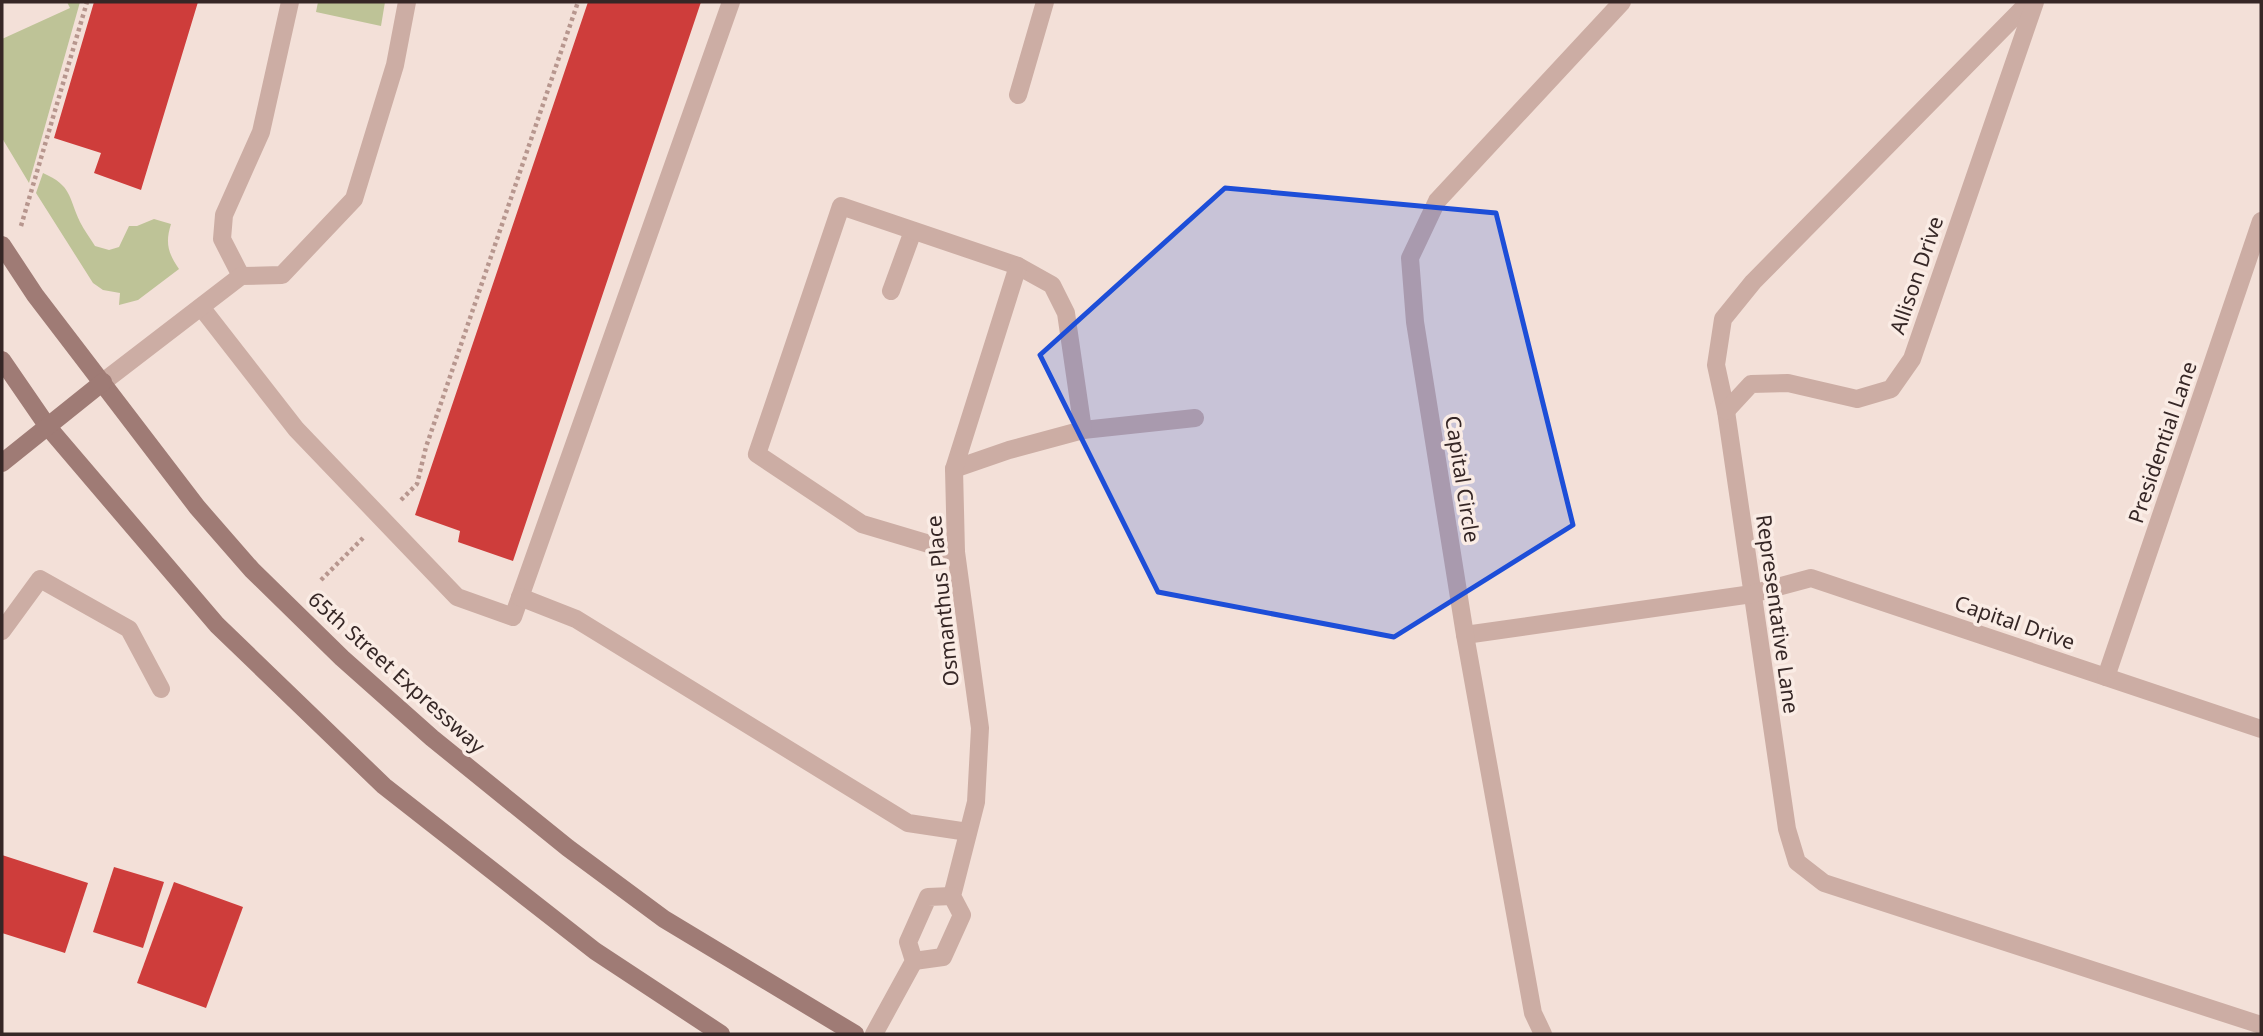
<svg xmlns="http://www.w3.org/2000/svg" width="2263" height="1036" font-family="'Noto Sans',sans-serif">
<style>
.green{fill:#bec397}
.building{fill:#ce3d3b}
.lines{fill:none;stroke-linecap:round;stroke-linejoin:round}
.path{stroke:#b7968e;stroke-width:4.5;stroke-dasharray:3.5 3.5;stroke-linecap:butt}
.lane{stroke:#ccada4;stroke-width:18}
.street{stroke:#ccada4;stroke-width:18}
.secondary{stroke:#9f7b75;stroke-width:18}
.marked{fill:#1d4ed8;fill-opacity:0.2;stroke:#1d4ed8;stroke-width:5;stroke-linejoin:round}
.labels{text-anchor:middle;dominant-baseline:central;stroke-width:7;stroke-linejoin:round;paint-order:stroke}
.street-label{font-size:21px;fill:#362726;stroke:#faece5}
</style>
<rect width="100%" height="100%" fill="#f3e0d8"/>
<g class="green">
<polygon points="67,2 80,2 29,183 2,138 2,39 70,8"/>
<polygon points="318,2 385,2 381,26 316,12"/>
<path d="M 43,173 C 72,186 68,196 80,222 C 84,230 90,238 95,246 L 109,250 L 119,247 L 129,226 L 137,226 L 154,219 L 171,224 C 165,243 168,253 179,269 L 138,300 L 119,305 L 120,293 L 103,290 L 93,283 L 36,193 Z"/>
</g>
<g class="building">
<polygon points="94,2 198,2 141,190 94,173 101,153 54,138"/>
<polygon points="588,2 701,2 513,561 458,542 460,531 415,515"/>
<polygon points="2,855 88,883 65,953 2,933"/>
<polygon points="114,867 164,882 143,948 93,932"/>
<polygon points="174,882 243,907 206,1008 137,983"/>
</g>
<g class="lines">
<g class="path">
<polyline points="21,226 87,2"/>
<polyline points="401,500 417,484 426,447 578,2"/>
<polyline points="321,580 363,538"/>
</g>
<g class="lane">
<polyline points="241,276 222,239 224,215 261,132 290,2"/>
<polyline points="891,291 913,231"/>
<polyline points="201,307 296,429 457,597 513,617 731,2"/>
<polyline points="103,382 241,276 282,275 354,199 395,65 407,2"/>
<polyline points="954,469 1009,450 1083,430 1195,418"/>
<polyline points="956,552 862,524 757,454 841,206 1018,266 1052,285 1066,313 1083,430"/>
<polyline points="520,597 576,619 908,823 968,832"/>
<polyline points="2,631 40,579 129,629 161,689"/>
<polyline points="914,961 943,957 962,915 952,896 976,802 980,728 956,552 954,469 1018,266"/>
<polyline points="874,1034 914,961 908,942 928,897 952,896"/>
</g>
<g class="street">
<polyline points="2029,2 1753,282 1723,319 1716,365 1726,411 1787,829 1797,862 1824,883 2261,1025"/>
<polyline points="1018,95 1045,2"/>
<polyline points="1726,411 1751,384 1788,383 1857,399 1891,389 1912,359 2035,2"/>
<polyline points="1465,635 1752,594 1811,578 2261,729"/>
<polyline points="2106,677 2261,221"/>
<polyline points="1543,1034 1533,1013 1465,635 1415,322 1410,258 1437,201 1622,2"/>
</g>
<g class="secondary">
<polyline points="2,245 35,295 197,507 252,570 342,658 432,738 568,848 664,919 855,1034"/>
<polyline points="2,360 48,427 217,625 384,786 595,951 721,1034"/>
<polyline points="2,463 103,382"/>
</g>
</g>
<path class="marked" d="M 1225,188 L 1496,213 L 1573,525 L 1394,637 L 1158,592 L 1040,355 Z"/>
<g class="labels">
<g class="street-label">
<text transform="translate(1916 275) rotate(-71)">Allison Drive</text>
<text transform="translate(2162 442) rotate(-71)">Presidential Lane</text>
<text transform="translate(1463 479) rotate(81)">Capital Circle</text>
<text transform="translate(942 601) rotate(-96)">Osmanthus Place</text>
<text transform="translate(1778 614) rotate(82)">Representative Lane</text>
<text transform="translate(2015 622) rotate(19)">Capital Drive</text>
<text transform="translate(397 672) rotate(42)">65th Street Expressway</text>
</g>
</g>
<rect width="2263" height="1036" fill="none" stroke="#362726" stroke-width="7"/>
</svg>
